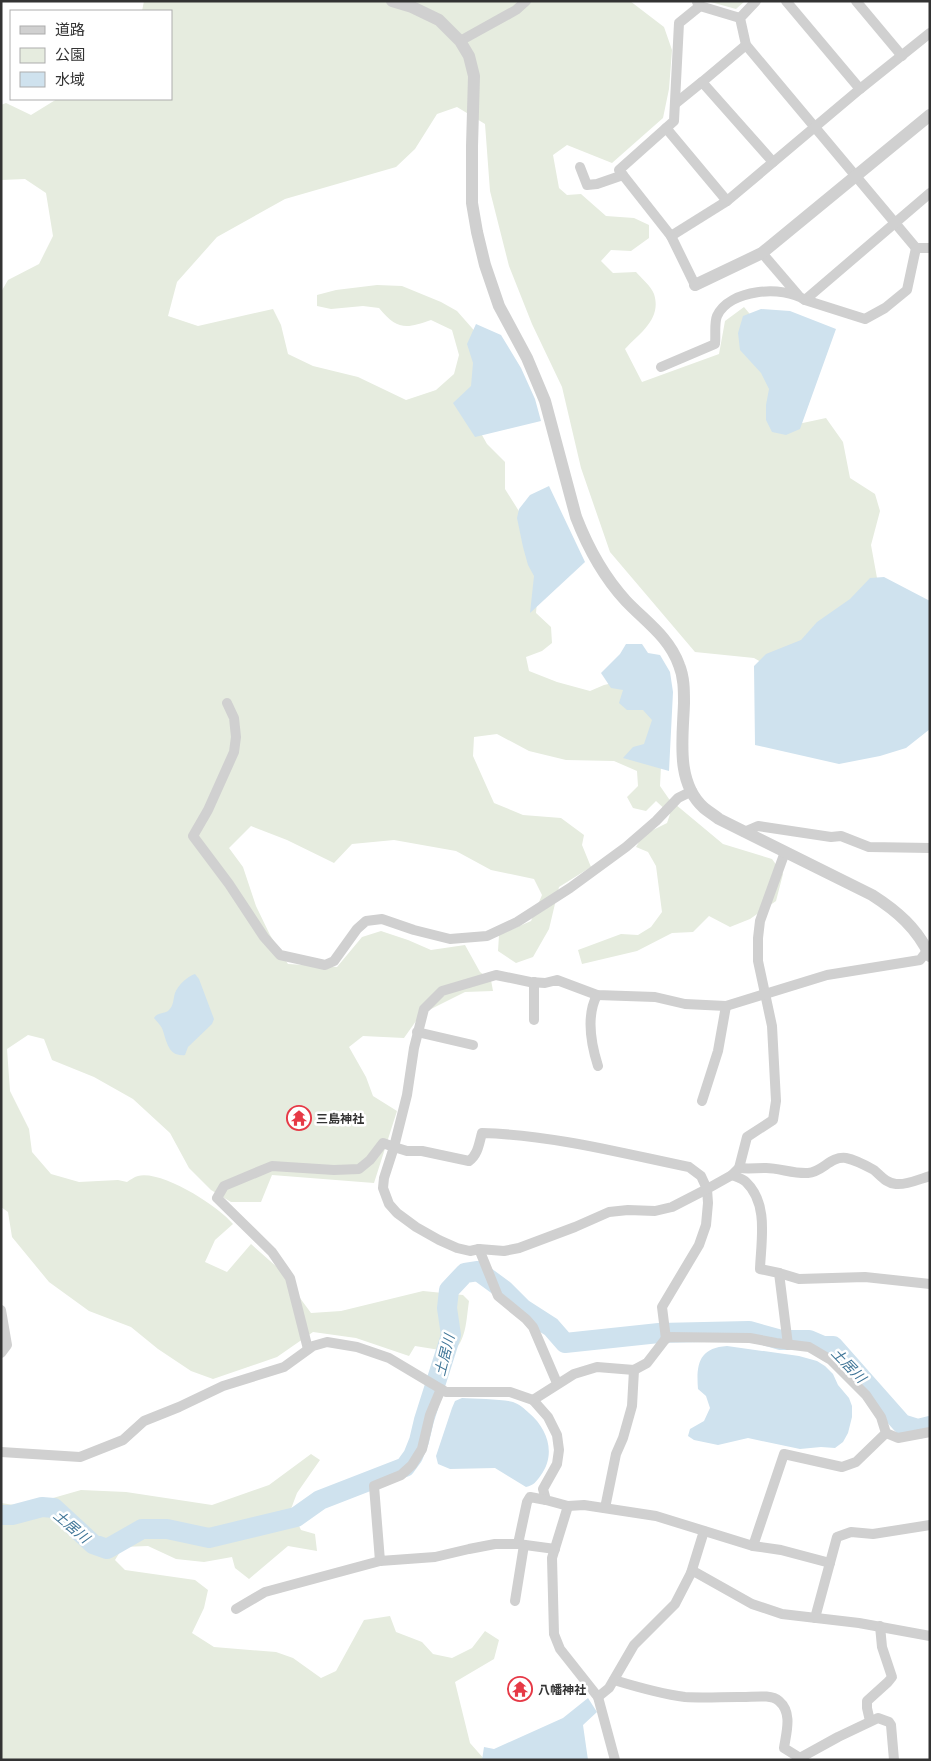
<svg xmlns="http://www.w3.org/2000/svg" width="931" height="1761" font-family="Commissioner,'Noto Sans JP',sans-serif">
<style>
.green{fill:#e6ecdf}
.water{fill:#cfe2ee}
.lines{fill:none;stroke-linecap:round;stroke-linejoin:round}
.river{stroke:#cfe2ee;stroke-width:20}
.minor{stroke:#d0d0d0;stroke-width:10}
.tertiary{stroke:#d0d0d0;stroke-width:12}
.labels{text-anchor:middle;dominant-baseline:central;stroke-width:5;stroke-linejoin:round;paint-order:stroke}
.poi-label{font-size:12px;font-weight:bold;fill:#333;stroke:#fff;text-anchor:start}
.water-label{font-size:14px;font-style:italic;fill:#3f7597;stroke:#fff}
</style>
<rect width="100%" height="100%" fill="#fff"/>
<g class="green">
<path d="M 144,1 L 630,1 L 664,27 L 672,50 L 669,89 L 663,118 L 612,163 L 567,145 L 553,155 L 559,188 L 567,195 L 581,194 L 606,216 L 634,218 L 649,225 L 649,238 L 631,251 L 611,250 L 601,261 L 613,273 L 636,272 C 641,278 651,286 654,294 C 662,319 640,333 625,349 L 642,382 L 719,354 L 725,321 L 744,307 L 754,319 L 784,427 L 826,418 L 843,442 L 850,478 L 875,494 L 880,511 L 871,545 L 879,589 L 775,670 L 754,658 L 695,652 L 610,552 L 581,468 L 562,387 L 532,324 L 509,266 L 490,191 L 485,124 L 457,107 L 437,114 L 415,149 L 396,167 L 285,199 L 217,237 L 177,282 L 168,316 L 198,326 L 273,309 L 281,325 L 288,354 L 313,366 L 358,377 L 406,400 L 436,390 L 454,374 L 459,355 L 452,330 L 431,320 C 406,329 397,330 379,308 L 363,306 L 331,309 L 317,306 L 317,295 L 336,290 L 377,285 L 402,286 L 441,302 L 457,311 L 479,336 L 476,391 L 465,405 L 487,444 L 505,462 L 505,489 L 522,516 L 539,578 L 536,613 L 551,627 L 552,643 L 542,651 L 526,657 L 529,671 L 557,682 L 590,691 L 604,685 L 613,683 L 647,705 L 658,719 L 661,766 L 660,786 L 669,799 L 723,844 L 772,859 L 783,874 L 776,901 L 750,919 L 730,927 L 709,916 L 693,932 L 672,933 L 637,951 L 582,964 L 578,950 L 621,934 L 638,935 L 651,927 L 662,912 L 656,866 L 648,852 L 636,847 L 643,835 L 667,823 L 670,814 L 656,801 L 646,811 L 633,808 L 627,797 L 638,786 L 637,771 L 614,761 L 566,760 L 529,751 L 497,734 L 474,737 L 473,756 L 494,803 L 523,815 L 561,818 L 584,835 L 582,845 L 591,867 L 559,887 L 549,929 L 533,957 L 516,963 L 498,951 L 499,935 L 531,921 L 542,895 L 534,879 L 491,870 L 456,851 L 394,840 L 352,844 L 334,863 L 287,840 L 251,826 L 229,848 L 243,867 L 256,906 L 270,935 L 288,964 L 337,967 L 362,937 L 381,931 L 408,940 L 431,950 L 465,945 L 480,972 L 491,980 L 493,991 L 465,992 L 421,1014 L 404,1038 L 363,1036 L 349,1047 L 366,1077 L 373,1096 L 397,1111 L 374,1183 L 272,1175 L 261,1202 L 231,1202 L 211,1190 L 189,1168 L 170,1133 L 133,1099 L 94,1077 L 52,1060 L 44,1039 L 28,1035 L 7,1049 L 10,1091 L 29,1129 L 32,1152 L 51,1174 L 79,1182 L 118,1180 L 127,1182 C 130,1180 134,1177 138,1176 C 162,1170 218,1206 233,1224 L 215,1240 L 205,1262 L 227,1272 L 251,1244 L 278,1268 L 311,1313 L 341,1311 L 423,1291 L 463,1295 L 469,1301 C 466,1321 467,1340 451,1354 L 440,1350 L 415,1346 L 409,1356 L 356,1338 L 313,1332 L 277,1357 L 213,1379 L 191,1371 L 158,1349 L 131,1327 L 89,1311 L 49,1282 L 12,1237 L 8,1212 L 1,1207 L 1,292 L 8,280 L 39,264 L 53,236 L 46,193 L 25,179 L 1,180 L 1,105 L 6,103 L 31,115 L 57,99 L 171,99 L 171,11 L 142,11 Z"/>
<polygon points="707,1 745,1 736,9"/>
<polygon points="311,1454 320,1460 297,1493 291,1509 301,1530 315,1534 317,1551 288,1546 249,1579 235,1568 232,1557 204,1562 176,1559 148,1546 123,1547 115,1560 125,1570 195,1580 208,1590 204,1608 192,1633 214,1647 276,1652 293,1658 321,1678 336,1671 364,1620 390,1616 396,1632 422,1642 433,1654 452,1658 472,1648 485,1631 499,1640 494,1659 455,1682 470,1743 485,1760 1,1760 1,1503 14,1505 46,1500 81,1490 126,1492 212,1505 269,1485"/>
</g>
<g class="water">
<polygon points="761,309 790,311 836,329 800,429 786,435 772,432 766,420 766,405 769,389 761,373 740,350 738,333 743,316"/>
<polygon points="476,324 501,335 521,368 535,399 541,421 475,437 453,403 471,386 473,363 467,344"/>
<polygon points="549,486 585,562 530,613 534,576 528,565 523,547 517,518 519,509 530,495"/>
<polygon points="884,577 930,601 930,729 906,748 880,756 839,764 755,745 754,666 766,654 801,640 817,622 850,599 870,578"/>
<polygon points="626,644 642,644 648,653 660,655 670,672 673,692 669,771 623,758 633,747 644,744 652,720 643,710 627,710 619,703 623,690 611,688 601,673 620,654"/>
<path d="M 195,974 L 199,979 L 214,1019 L 212,1024 L 188,1047 L 185,1055 C 169,1057 167,1043 163,1031 C 162,1026 157,1022 154,1018 C 158,1012 163,1014 168,1011 C 174,1006 173,999 175,993 C 178,985 188,976 195,974 Z"/>
<path d="M 727,1346 L 799,1356 L 817,1361 L 825,1366 L 833,1374 L 838,1385 L 849,1398 L 852,1406 L 852,1417 L 848,1433 L 843,1442 L 835,1448 L 821,1447 L 800,1449 L 748,1438 L 718,1445 L 694,1440 L 688,1436 L 690,1429 L 704,1421 L 710,1408 L 706,1396 L 698,1389 C 696,1364 699,1348 727,1346 Z"/>
<path d="M 462,1398 C 475,1399 503,1399 513,1402 C 519,1404 525,1409 529,1413 C 548,1429 556,1454 541,1475 C 536,1482 534,1485 526,1487 L 495,1468 L 450,1469 L 438,1464 L 436,1456 L 452,1408 L 455,1401 Z"/>
<polygon points="588,1698 597,1712 583,1725 588,1760 482,1760 484,1747 494,1749 563,1718"/>
</g>
<g class="lines">
<polyline class="river" points="1,1515 12,1515 42,1507 54,1508 93,1544 107,1549 142,1529 167,1529 209,1538 296,1517 320,1500 405,1467 413,1456 419,1441 424,1420 451,1335 447,1308 449,1290 465,1273 478,1271 504,1290 523,1309 551,1327 565,1343 659,1333 749,1331 781,1340 809,1340 823,1346 833,1346 902,1424 918,1429 930,1426"/>
<g class="minor">
<polyline points="756,1 740,18 746,45 916,248 930,248"/>
<polyline points="786,1 860,89"/>
<polyline points="856,1 902,56"/>
<polyline points="697,2 700,6 740,18"/>
<polyline points="460,41 516,10 526,1"/>
<polyline points="746,45 702,82 773,162"/>
<polyline points="676,103 702,82"/>
<polyline points="666,128 727,201 860,89 930,33"/>
<polyline points="580,167 587,185 597,184 623,175"/>
<polyline points="671,236 727,201"/>
<polyline points="762,253 798,295"/>
<polyline points="695,285 671,236 619,170 674,121 679,23 700,6"/>
<polyline points="805,300 930,193"/>
<path d="M 661,367 L 715,344 C 716,336 714,323 717,316 C 729,289 783,285 805,300 L 865,319 L 885,308 L 907,290 L 916,248"/>
<polyline points="227,703 234,718 236,737 234,752 208,810 193,836 229,884 264,937 280,955 325,965 334,961 357,929 366,921 382,919 414,930 450,939 487,936 517,922 570,888 626,847 656,821 678,798 692,791"/>
<polyline points="744,832 758,826 831,837 841,836 869,847 930,848"/>
<path d="M 597,995 C 586,1016 591,1044 598,1066"/>
<polyline points="534,1020 534,982"/>
<polyline points="417,1032 473,1045"/>
<polyline points="702,1101 718,1051 726,1006"/>
<path d="M 739,1168 C 748,1169 756,1168 766,1168 C 779,1168 794,1174 808,1173 C 823,1172 830,1156 846,1158 C 856,1160 865,1165 874,1170 C 881,1176 886,1183 896,1184 C 908,1185 919,1179 930,1176"/>
<path d="M 732,1175 C 737,1177 743,1179 746,1182 C 769,1204 761,1241 760,1269 L 779,1273 L 788,1345"/>
<polyline points="479,1249 498,1296 526,1319 533,1327 557,1383"/>
<polyline points="779,1273 799,1279 865,1277 930,1284"/>
<polyline points="1,1310 7,1345 1,1353"/>
<polyline points="666,1339 662,1307 699,1245 706,1225 708,1203 707,1189 732,1175 739,1168 747,1137 773,1120 776,1101 772,1026 758,961 758,938 760,921 785,852"/>
<path d="M 308,1349 L 290,1278 L 272,1252 L 217,1198 L 224,1186 L 272,1166 L 334,1170 L 359,1169 L 370,1160 L 383,1143 L 394,1147 L 384,1178 L 383,1188 L 389,1204 L 397,1213 L 416,1227 L 439,1240 L 457,1248 L 470,1251 L 479,1249 L 504,1251 L 519,1248 L 575,1227 L 609,1212 L 628,1210 L 655,1211 L 672,1207 L 707,1189 L 701,1176 L 689,1167 C 621,1153 552,1135 482,1133 C 479,1143 478,1155 469,1161 L 422,1151 L 407,1151 L 394,1147 L 407,1095 L 414,1048 L 424,1009 L 442,991 L 496,975 L 530,982 L 545,983 L 557,980 L 597,995 L 655,997 L 685,1004 L 726,1006 L 827,975 L 920,960 L 930,947"/>
<polyline points="441,1389 430,1415 422,1449 412,1465 401,1475 374,1486 380,1561 435,1557 469,1549 495,1544 518,1544 555,1549"/>
<polyline points="533,1400 574,1374 597,1367 634,1370 647,1363 667,1337 750,1338 776,1343 809,1347 831,1360 866,1395 881,1417 886,1433"/>
<polyline points="886,1433 898,1438 930,1432"/>
<polyline points="1,1452 80,1457 123,1440 144,1421 179,1407 223,1386 284,1367 313,1346 327,1342 357,1347 389,1358 446,1392 510,1392 533,1400 548,1417 557,1435 559,1450 557,1464 543,1489 546,1500 568,1506 584,1505 656,1516 753,1546 784,1454 842,1467 856,1462 886,1433"/>
<polyline points="568,1506 552,1558 554,1634 560,1649 598,1697 615,1760"/>
<polyline points="605,1508 616,1454 623,1438 632,1406 634,1370"/>
<polyline points="518,1544 527,1502 530,1497 546,1500"/>
<polyline points="753,1546 781,1550 830,1563"/>
<polyline points="691,1573 704,1531"/>
<polyline points="515,1601 524,1545"/>
<polyline points="236,1609 265,1592 380,1561"/>
<polyline points="815,1618 837,1537 851,1532 873,1534 930,1525"/>
<path d="M 614,1680 C 637,1687 661,1694 685,1697 C 702,1698 721,1697 738,1697 C 750,1698 770,1693 779,1701 C 793,1713 786,1733 784,1748 L 800,1758 L 838,1737 L 878,1718 L 889,1722 L 891,1725 L 894,1760"/>
<polyline points="598,1697 609,1688 634,1645 675,1604 691,1573 695,1572 752,1604 782,1614 859,1623 930,1636"/>
<polyline points="870,1721 867,1708 867,1701 888,1682 892,1677 882,1647 880,1626"/>
</g>
<g class="tertiary">
<path d="M 392,1 L 412,7 L 439,20 L 460,41 L 469,56 L 474,76 L 472,146 L 472,203 L 477,232 L 485,265 L 499,306 L 527,358 L 545,401 L 576,517 C 588,548 603,576 626,601 C 646,622 669,637 679,665 C 684,677 684,690 684,703 C 683,737 675,782 704,808 C 709,812 714,815 719,819 L 872,895 C 897,911 917,928 930,956"/>
<polyline points="695,285 762,253 930,115"/>
</g>
</g>
<defs>
<symbol id="temple-ring" viewBox="-11 -11 22 22"><circle r="9.5" fill="#fff" stroke="#e63946" stroke-width="1.5"/><path d="M0-6L5-2H3V0L6.5 2.5H4V6H1.5V3h-3V6H-4V2.5H-6.5L-3 0V-2H-5Z" fill="#e63946"/></symbol>
</defs>
<g fill-rule="evenodd">
<use href="#temple-ring" x="285" y="1104" width="28" height="28"/>
<use href="#temple-ring" x="506" y="1675" width="28" height="28"/>
</g>
<g class="labels">
<g class="poi-label">
<text x="316" y="1118">三島神社</text>
<text x="538" y="1689">八幡神社</text>
</g>
<g class="water-label">
<text transform="translate(444 1355) rotate(-76)">土居川</text>
<text transform="translate(849 1365) rotate(46)">土居川</text>
<text transform="translate(72 1526) rotate(40)">土居川</text>
</g>
</g>
<rect width="931" height="1761" fill="none" stroke="#333333" stroke-width="5"/>
<rect x="10" y="10" width="162" height="90" fill="#ffffff" stroke="#adadad"/>
<rect x="20" y="26" width="25" height="8" fill="#d0d0d0" stroke="#adadad"/>
<text x="55" y="35" font-size="15" fill="#333333">道路</text>
<rect x="20" y="48" width="25" height="15" fill="#e6ecdf" stroke="#adadad"/>
<text x="55" y="60" font-size="15" fill="#333333">公園</text>
<rect x="20" y="72" width="25" height="15" fill="#cfe2ee" stroke="#adadad"/>
<text x="55" y="85" font-size="15" fill="#333333">水域</text>
</svg>
